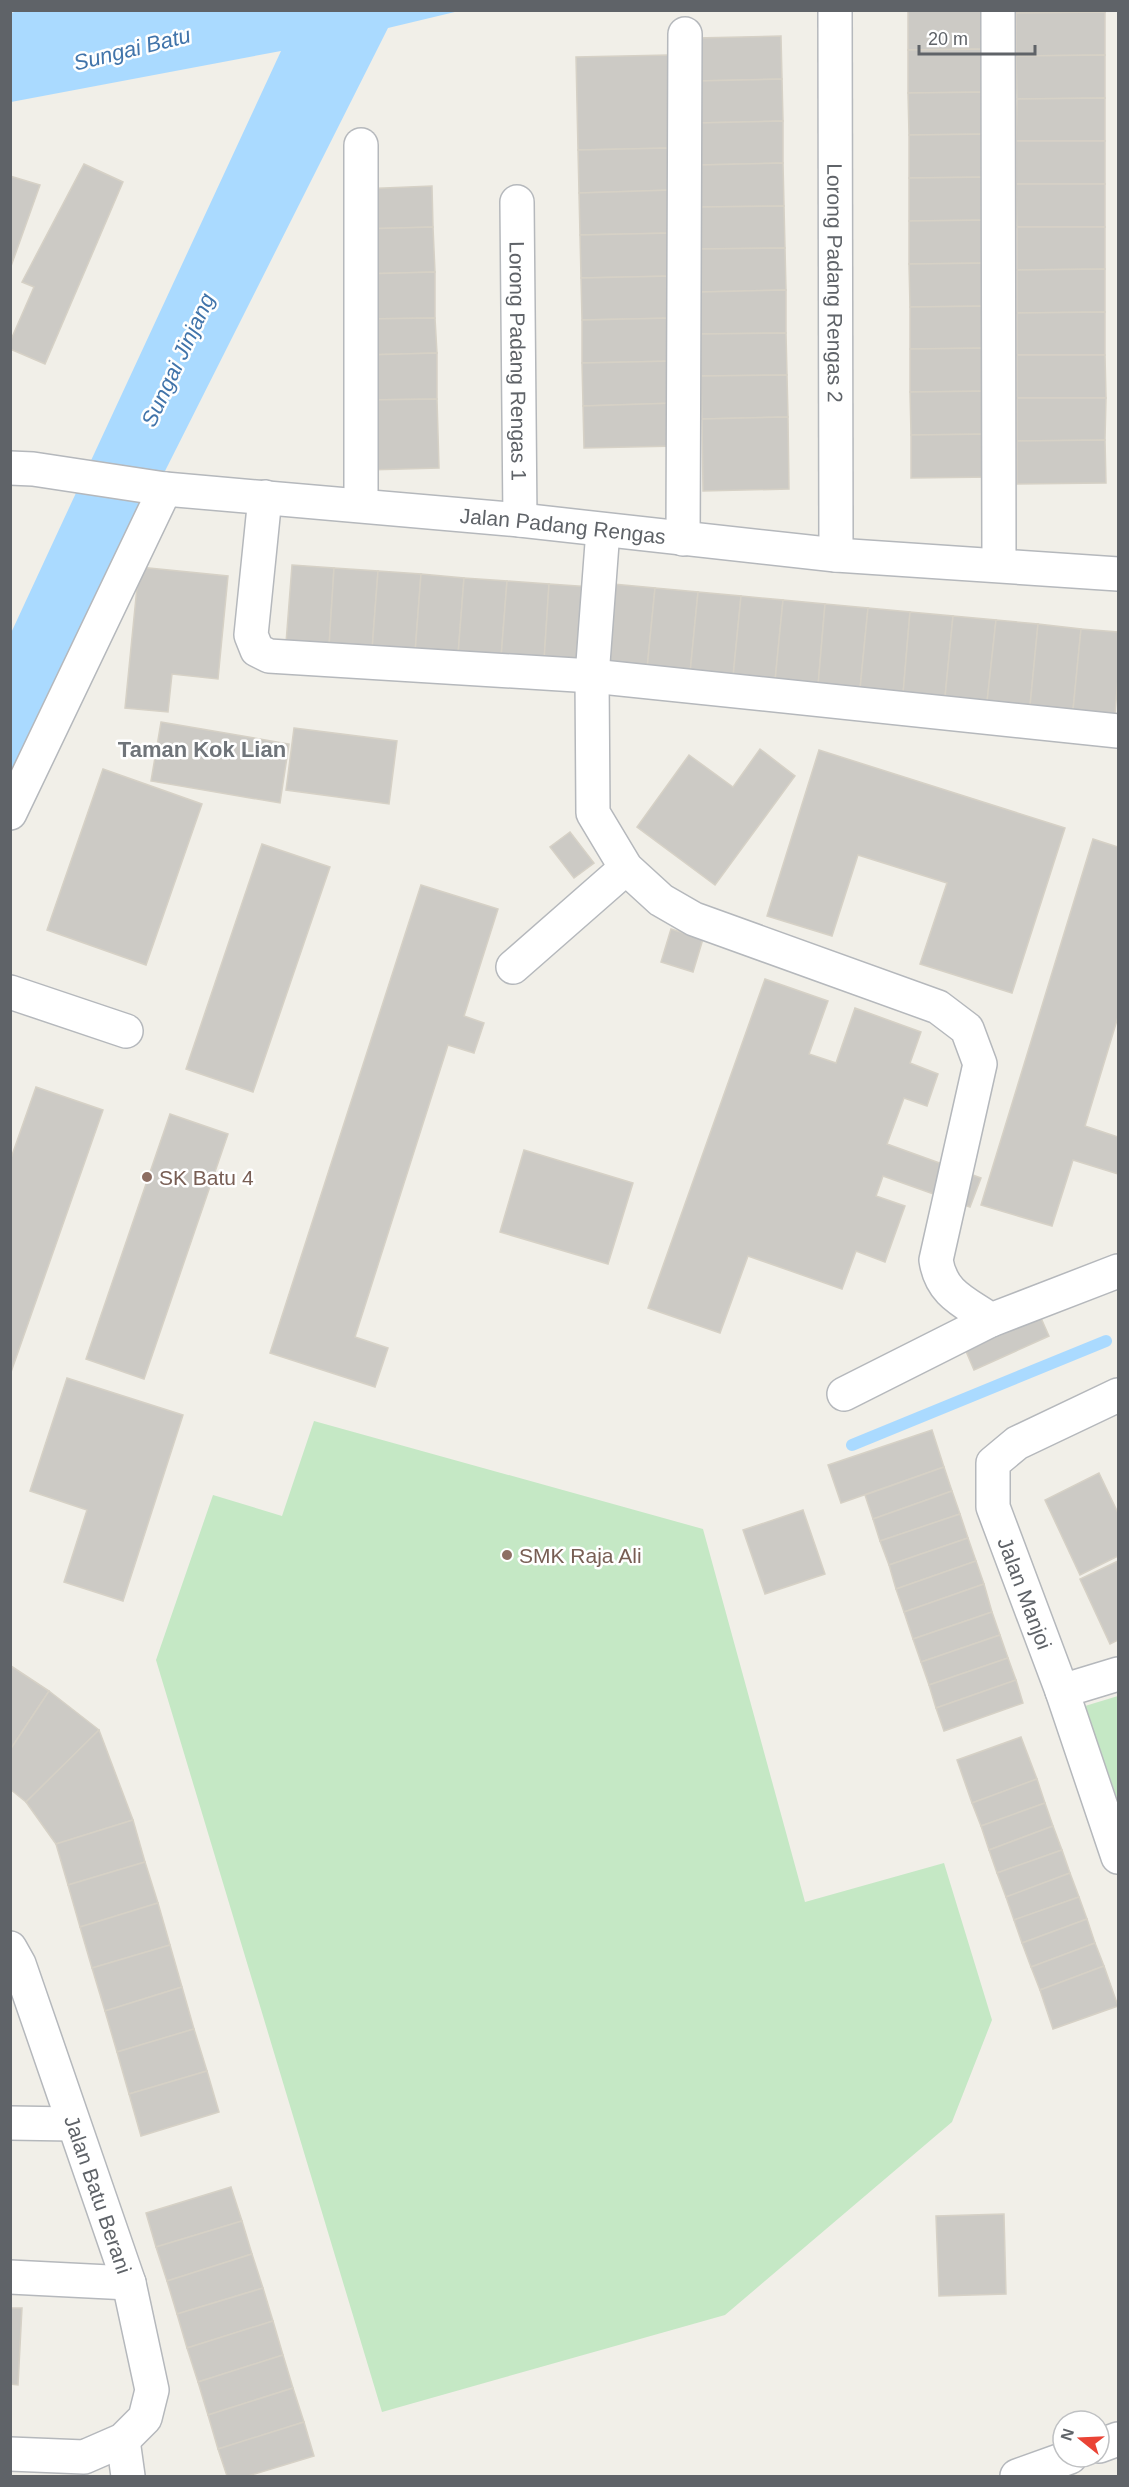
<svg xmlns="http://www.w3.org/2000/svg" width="1129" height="2487" font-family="Arial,sans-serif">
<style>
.green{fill:#c5e8c5}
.water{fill:#aadaff}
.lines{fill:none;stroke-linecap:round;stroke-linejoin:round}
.stream{stroke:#aadaff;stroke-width:12}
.building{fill:#cccac5;stroke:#d6d1c6;stroke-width:1.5}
.minor-casing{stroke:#b5b8bc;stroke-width:36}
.minor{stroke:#fff;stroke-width:33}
.education-dot{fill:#8d6e63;stroke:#fff;stroke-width:2}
.labels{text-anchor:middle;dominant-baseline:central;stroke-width:5;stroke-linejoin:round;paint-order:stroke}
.street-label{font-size:21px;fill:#5f6368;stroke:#fff}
.education-label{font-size:21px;fill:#785e54;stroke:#fff;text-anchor:start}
.water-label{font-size:22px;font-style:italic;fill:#4174aa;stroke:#fff}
.neighbourhood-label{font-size:22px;font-weight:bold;fill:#70757a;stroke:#fff}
</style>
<rect width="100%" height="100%" fill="#f1efe8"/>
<g class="green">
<polygon points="314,1421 703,1529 805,1902 944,1863 992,2020 952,2122 725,2315 382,2412 156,1660 213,1495 282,1516"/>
<polygon points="1118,1696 1118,1801 1085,1706"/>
</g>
<polygon class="water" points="22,10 459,11 388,28 11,777 11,633 281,51 11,102 11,13"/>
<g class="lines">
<polyline class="stream" points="852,1445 1106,1341"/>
</g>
<g class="building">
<polygon points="908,10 990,10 991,49 908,50"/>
<polygon points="1016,10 1105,10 1105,12 1016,13"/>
<polygon points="1105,12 1105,55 1016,56 1016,13"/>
<polygon points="781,36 782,79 696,81 696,38"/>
<polygon points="991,49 991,92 908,93 908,50"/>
<polygon points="669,55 671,148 578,150 576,57"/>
<polygon points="1105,55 1105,98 1017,99 1016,56"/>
<polygon points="782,79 783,121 697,123 696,81"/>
<polygon points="991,92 991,134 909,135 908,93"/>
<polygon points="1105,98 1105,141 1016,141 1017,99"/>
<polygon points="783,121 783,163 698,165 697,123"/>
<polygon points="991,134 992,177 909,178 909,135"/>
<rect x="1016" y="141" width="89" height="43"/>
<polygon points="671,148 672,190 579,193 578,150"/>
<polygon points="783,163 784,206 698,207 698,165"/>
<polygon points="84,164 123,182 45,364 10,349 10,342 34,287 22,282"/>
<polygon points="10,176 40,185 10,269"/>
<polygon points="992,177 992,220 909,221 909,178"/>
<polygon points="1016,184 1105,184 1105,227 1017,227"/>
<polygon points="432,186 433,227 361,229 360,189"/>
<polygon points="672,190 672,233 580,235 579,193"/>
<polygon points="784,206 785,248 699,249 698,207"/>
<polygon points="992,220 993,263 909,264 909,221"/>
<polygon points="433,227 435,272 362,274 361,229"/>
<polygon points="1017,227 1105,227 1105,269 1017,270"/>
<polygon points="672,233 673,276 581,278 580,235"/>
<polygon points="785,248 786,290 700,292 699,249"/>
<polygon points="993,263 993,306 910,307 909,264"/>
<polygon points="1105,269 1105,312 1017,313 1017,270"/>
<polygon points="435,272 435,318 363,319 362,274"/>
<polygon points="673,276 674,318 582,320 581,278"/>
<polygon points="786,290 786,333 701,334 700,292"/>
<polygon points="993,306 993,348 910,349 910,307"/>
<polygon points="1105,312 1105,355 1017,355 1017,313"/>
<polygon points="435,318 437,353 364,355 363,319"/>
<polygon points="674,318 675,361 582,363 582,320"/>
<polygon points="786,333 787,375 701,376 701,334"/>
<polygon points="993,348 994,391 910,392 910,349"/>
<polygon points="437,353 437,399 365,400 364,355"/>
<polygon points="1017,355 1105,355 1106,398 1017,398"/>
<polygon points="675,361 676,403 583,406 582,363"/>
<polygon points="787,375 788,417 702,419 701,376"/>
<polygon points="994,391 994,434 911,435 910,392"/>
<polygon points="1017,398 1106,398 1105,440 1017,441"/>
<polygon points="437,399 439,468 367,470 365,400"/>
<polygon points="676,403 677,446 584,448 583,406"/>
<polygon points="788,417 789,489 703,491 702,419"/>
<polygon points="994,434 994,477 911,478 911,435"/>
<polygon points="1105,440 1106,483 1017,484 1017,441"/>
<polygon points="292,565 334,568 329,647 286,643"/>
<polygon points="139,567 228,576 218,679 172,674 168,712 125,708"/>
<polygon points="334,568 378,571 372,650 329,647"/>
<polygon points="378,571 421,574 415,653 372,650"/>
<polygon points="421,574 464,578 458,655 415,653"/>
<polygon points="464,578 507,581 501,658 458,655"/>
<polygon points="507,581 549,584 544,661 501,658"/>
<polygon points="549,584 592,587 587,664 544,661"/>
<polygon points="613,584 655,588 647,669 605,666"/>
<polygon points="655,588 698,592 690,673 647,669"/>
<polygon points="698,592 741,596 733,677 690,673"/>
<polygon points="741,596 783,600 775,681 733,677"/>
<polygon points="783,600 825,604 818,686 775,681"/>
<polygon points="825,604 868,608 860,689 818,686"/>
<polygon points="868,608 910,612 903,694 860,689"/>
<polygon points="910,612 953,616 945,697 903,694"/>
<polygon points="953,616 996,620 987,702 945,697"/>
<polygon points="996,620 1038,624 1030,706 987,702"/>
<polygon points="1038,624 1081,629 1073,710 1030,706"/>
<polygon points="1081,629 1118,632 1118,678 1115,714 1073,710"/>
<polygon points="161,722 289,744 280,803 151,781"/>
<polygon points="294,728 397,741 389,804 286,790"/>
<polygon points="760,749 795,776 715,885 637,827 689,755 733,787"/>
<polygon points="819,750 1065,828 1012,993 920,964 947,883 858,855 832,936 767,916"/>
<polygon points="103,769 202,804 146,965 47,930"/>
<polygon points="570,832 594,863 574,878 550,847"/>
<polygon points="1093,839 1118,847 1118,1017 1085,1126 1118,1137 1118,1174 1073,1160 1052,1226 981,1205"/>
<polygon points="262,844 330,867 253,1092 186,1069"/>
<polygon points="421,885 498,909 464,1016 484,1023 474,1053 448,1045 355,1337 388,1348 375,1387 270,1353"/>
<polygon points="671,929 703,939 693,972 661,962"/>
<polygon points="765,979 828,1001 809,1054 836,1063 855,1008 921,1032 910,1063 938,1074 927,1106 904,1098 887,1144 981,1178 970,1207 883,1176 876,1196 905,1206 885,1262 856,1251 842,1289 748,1256 720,1333 648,1308"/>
<polygon points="36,1087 103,1110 10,1375 10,1161"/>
<polygon points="170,1114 228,1134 144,1379 86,1359"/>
<polygon points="524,1150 633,1183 608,1264 500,1232"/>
<polygon points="1037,1309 1049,1336 974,1370 962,1342"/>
<polygon points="67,1378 183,1415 123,1601 64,1582 87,1510 30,1491"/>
<polygon points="932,1430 944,1467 841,1503 828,1465"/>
<polygon points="944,1467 952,1491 873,1519 865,1495"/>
<polygon points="1099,1473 1118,1513 1118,1556 1080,1575 1045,1500"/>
<polygon points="952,1491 960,1514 880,1541 873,1519"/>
<polygon points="803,1510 825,1574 765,1594 743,1530"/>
<polygon points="960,1514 968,1538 889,1565 880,1541"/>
<polygon points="968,1538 976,1561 896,1589 889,1565"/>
<polygon points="976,1561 984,1584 904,1612 896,1589"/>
<polygon points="1118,1561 1118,1640 1110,1644 1080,1579"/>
<polygon points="984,1584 992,1612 913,1639 904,1612"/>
<polygon points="992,1612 1000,1635 921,1662 913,1639"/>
<polygon points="1000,1635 1008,1658 929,1685 921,1662"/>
<polygon points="1008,1658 1016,1680 936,1708 929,1685"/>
<polygon points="11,1666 49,1691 10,1750 10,1668"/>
<polygon points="1016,1680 1023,1703 944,1731 936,1708"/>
<polygon points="49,1691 99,1730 26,1802 10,1789 10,1750"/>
<polygon points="99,1730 133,1820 56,1844 26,1802"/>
<polygon points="1021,1737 1037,1779 972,1803 957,1760"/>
<polygon points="1037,1779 1045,1803 981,1826 972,1803"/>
<polygon points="1045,1803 1053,1826 989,1850 981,1826"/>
<polygon points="133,1820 145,1862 68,1885 56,1844"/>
<polygon points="1053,1826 1062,1850 997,1873 989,1850"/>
<polygon points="1062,1850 1070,1873 1006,1897 997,1873"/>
<polygon points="145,1862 158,1903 80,1927 68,1885"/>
<polygon points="1070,1873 1079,1897 1014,1920 1006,1897"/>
<polygon points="1079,1897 1087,1919 1022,1943 1014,1920"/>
<polygon points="158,1903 170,1945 92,1968 80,1927"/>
<polygon points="1087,1919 1095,1943 1031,1967 1022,1943"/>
<polygon points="1095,1943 1104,1966 1040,1990 1031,1967"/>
<polygon points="170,1945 182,1987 105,2011 92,1968"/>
<polygon points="1104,1966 1118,2006 1053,2029 1040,1990"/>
<polygon points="182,1987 194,2029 117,2052 105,2011"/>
<polygon points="194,2029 207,2071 129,2094 117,2052"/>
<polygon points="207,2071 219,2112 141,2136 129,2094"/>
<polygon points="231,2187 242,2221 156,2247 146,2213"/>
<polygon points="1004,2214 1006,2294 939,2296 936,2216"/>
<polygon points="242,2221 252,2254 167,2281 156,2247"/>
<polygon points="252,2254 263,2288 177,2314 167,2281"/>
<polygon points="263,2288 273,2321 187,2348 177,2314"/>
<polygon points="10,2308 22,2308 18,2385 10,2384"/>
<polygon points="273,2321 283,2355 198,2382 187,2348"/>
<polygon points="283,2355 293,2388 208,2415 198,2382"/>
<polygon points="293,2388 304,2422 218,2449 208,2415"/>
<polygon points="304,2422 314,2456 248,2476 227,2476 218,2449"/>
</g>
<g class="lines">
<defs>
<g id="minor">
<path id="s1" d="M 835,10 L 836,555"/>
<polyline points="998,10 999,565"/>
<path id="s2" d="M 517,202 L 520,520"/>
<path id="s3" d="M 10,468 L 33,469 L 165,489 L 520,520 L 836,555 L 1118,574"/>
<polyline points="265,497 251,635 257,650 269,656 592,676 1118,731"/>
<polyline points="361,505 361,145"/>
<path d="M 603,530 L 592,676 L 593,813 L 626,868 L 661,900 L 694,919 L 938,1007 L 967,1029 L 980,1064 L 936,1260 C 941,1294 965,1302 991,1320 L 1118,1271"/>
<polyline points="683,539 685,34"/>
<polyline points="10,813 165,489"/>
<polyline points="513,967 626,868"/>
<polyline points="10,992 126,1031"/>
<polyline points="844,1394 991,1320"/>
<path id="s4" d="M 1118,1395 L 1017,1443 L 993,1463 L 993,1507 L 1062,1691 L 1118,1857"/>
<polyline points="1062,1691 1118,1674"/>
<path id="s5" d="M 10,1948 L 19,1964 L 129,2283 L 152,2390 L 145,2418 L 123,2440 L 84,2457 L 10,2454"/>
<polyline points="10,2123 72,2124"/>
<polyline points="10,2277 129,2283"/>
<polyline points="123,2440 128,2476"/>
<polyline points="1099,2446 1118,2439"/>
<polyline points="1017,2476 1070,2457"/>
</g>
</defs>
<use href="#minor" class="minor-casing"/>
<use href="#minor" class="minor"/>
</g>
<g class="education-dot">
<circle cx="147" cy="1177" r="6"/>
<circle cx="507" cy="1555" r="6"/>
</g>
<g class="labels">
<g class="street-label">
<text stroke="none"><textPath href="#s1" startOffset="273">Lorong Padang Rengas 2</textPath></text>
<text stroke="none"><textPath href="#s2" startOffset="159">Lorong Padang Rengas 1</textPath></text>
<text stroke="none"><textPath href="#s3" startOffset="556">Jalan Padang Rengas</textPath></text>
<text stroke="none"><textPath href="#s4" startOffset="279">Jalan Manjoi</textPath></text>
<text stroke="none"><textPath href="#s5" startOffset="262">Jalan Batu Berani</textPath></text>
</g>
<g class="education-label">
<text x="159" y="1177">SK Batu 4</text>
<text x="519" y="1555">SMK Raja Ali</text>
</g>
<g class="water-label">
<text transform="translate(132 49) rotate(-14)">Sungai Batu</text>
<text transform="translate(178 360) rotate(-65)">Sungai Jinjang</text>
</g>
<g class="neighbourhood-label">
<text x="202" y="749">Taman Kok Lian</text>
</g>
</g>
<rect width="1129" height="2487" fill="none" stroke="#5f6368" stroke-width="24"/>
<g transform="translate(1081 2439) rotate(288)"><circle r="28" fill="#ffffff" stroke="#bfc1c3" stroke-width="1.5"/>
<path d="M0-4.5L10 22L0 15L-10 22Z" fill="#ea4335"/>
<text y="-9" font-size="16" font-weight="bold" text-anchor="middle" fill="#5f6368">N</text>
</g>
<path d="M919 45v9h116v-9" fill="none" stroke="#5f6368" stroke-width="3"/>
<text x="928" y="45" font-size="18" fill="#5f6368" stroke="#ffffff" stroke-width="4.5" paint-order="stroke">20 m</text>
</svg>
